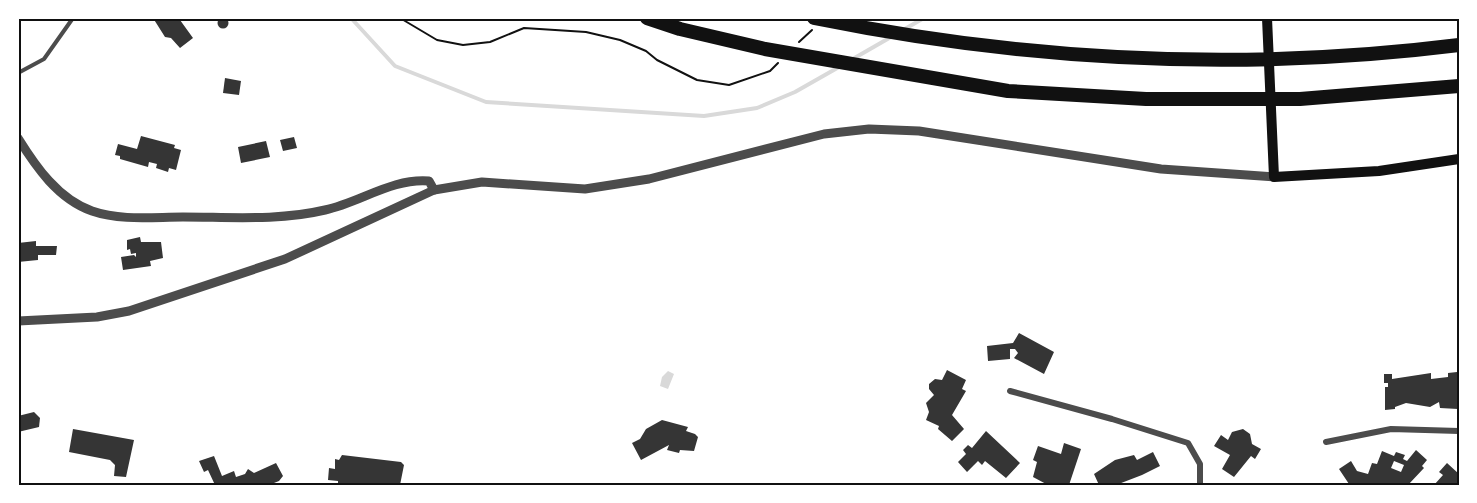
<svg xmlns="http://www.w3.org/2000/svg" width="1477" height="503" font-family="'PT Sans',sans-serif">
<style>
.water{fill:#d9d9d9}
.lines{fill:none;stroke-linecap:round;stroke-linejoin:round}
.stream{stroke:#d9d9d9;stroke-width:4}
.building{fill:#353535;fill-rule:evenodd}
.path{stroke:#111;stroke-width:2}
.service{stroke:#4c4c4c;stroke-width:4}
.minor{stroke:#4c4c4c;stroke-width:6}
.tertiary{stroke:#4c4c4c;stroke-width:9}
.secondary{stroke:#111;stroke-width:10}
.motorway{stroke:#111;stroke-width:14}
.neatline{fill:none;stroke:#111;stroke-width:2}
</style>
<rect width="100%" height="100%" fill="#fff"/>
<polygon class="water" points="668,371 674,374 668,389 660,386 662,377"/>
<g class="lines">
<g class="stream">
<polyline points="351,18 395,66 486,102 704,116 757,108 795,92 839,67"/>
<polyline points="903,30 924,18"/>
<polyline points="851,60 891,37"/>
</g>
</g>
<g class="building">
<circle cx="223" cy="23" r="5.5"/>
<polygon points="153,18 183,18 180,20 193,38 180,48 171,38 165,37"/>
<polygon points="225,78 241,81 239,95 223,93"/>
<polygon points="141,136 175,145 174,148 181,150 176,170 169,168 168,172 156,168 157,164 149,162 148,167 120,159 120,156 115,155 118,144 137,149"/>
<polygon points="294,137 297,148 283,151 280,140"/>
<polygon points="266,141 270,157 241,163 238,147"/>
<polygon points="140,237 141,242 161,242 163,258 150,261 151,266 123,270 121,257 134,255 136,257 136,253 131,254 130,249 127,250 127,240"/>
<polygon points="36,241 36,246 57,246 56,255 38,255 38,260 18,262 18,243"/>
<polygon points="1019,333 1054,352 1044,374 1014,358 1018,353 1015,349 1010,349 1010,359 988,361 987,346 1013,343"/>
<polygon points="947,370 966,380 962,389 966,391 952,415 964,429 952,441 938,429 939,426 926,420 929,412 926,403 934,395 929,389 929,384 935,379 942,380"/>
<polygon points="1457,372 1458,409 1440,408 1439,402 1430,407 1406,403 1395,407 1395,409 1385,410 1385,387 1388,387 1388,383 1384,383 1384,374 1392,374 1392,379 1431,373 1431,379 1448,377 1448,373"/>
<polygon points="34,412 40,418 39,427 18,432 18,416"/>
<polygon points="662,420 688,427 686,431 695,434 698,437 694,451 680,450 679,453 667,450 669,445 641,460 632,443 640,439 646,429"/>
<polygon points="73,429 134,440 126,477 114,476 115,465 110,460 69,452"/>
<polygon points="1243,429 1250,434 1252,444 1261,449 1255,459 1251,456 1234,477 1222,469 1230,455 1214,446 1221,435 1228,440 1232,432"/>
<polygon points="986,431 1020,463 1006,478 985,461 982,465 978,461 967,472 958,462 966,454 963,450 968,445 972,448"/>
<polygon points="1064,443 1081,449 1069,485 1048,485 1033,477 1037,462 1033,460 1038,446 1061,454"/>
<path d="M 1416,450 L 1427,460 L 1422,466 L 1424,468 L 1408,485 L 1349,484 L 1339,469 L 1351,461 L 1357,471 L 1368,474 L 1372,463 L 1377,464 L 1382,451 L 1394,456 L 1396,452 L 1405,455 L 1403,459 L 1407,461 ZM 1394,461 L 1404,465 L 1401,472 L 1391,468 Z"/>
<polygon points="1153,452 1160,466 1142,475 1116,485 1099,485 1094,474 1115,460 1134,455 1137,460"/>
<polygon points="342,455 401,462 404,465 400,485 347,483 347,485 338,485 338,481 328,480 329,468 335,469 335,459 339,460"/>
<polygon points="214,456 222,476 234,471 236,477 245,474 248,469 254,473 276,463 283,476 279,481 269,485 215,485 208,470 204,472 199,461"/>
<polygon points="1447,463 1459,474 1459,485 1434,485 1443,475 1439,472"/>
</g>
<g class="lines">
<g class="path">
<polyline points="400,18 437,40 463,45 490,42 524,28 586,32 620,40 646,51 657,60 697,80 729,85 770,71 778,63"/>
<polyline points="799,42 812,30"/>
</g>
<polyline class="service" points="18,73 44,59 73,18"/>
<g class="minor">
<polyline points="1010,391 1112,419 1188,443 1200,464 1200,485"/>
<polyline points="1326,442 1391,429 1459,431"/>
</g>
<g class="tertiary">
<path d="M 18,138 C 36,167 58,199 92,211 C 121,221 153,217 183,217 C 230,217 279,221 325,210 C 361,202 392,178 429,181 L 434,190"/>
<polyline points="18,321 97,317 129,311 285,259 434,190 482,182 585,189 649,179 824,134 869,129 919,131 1161,169 1274,177"/>
</g>
<polyline class="secondary" points="1267,18 1274,177 1379,171 1459,159"/>
<g class="motorway">
<polyline points="647,18 680,29 765,49 1008,91 1146,99 1300,99 1459,86"/>
<path d="M 814,18 C 1026,61 1244,72 1459,45"/>
</g>
</g>
<rect width="1477" height="503" fill="none" stroke="#ffffff" stroke-width="39"/>
<rect x="20" y="20" width="1438" height="464" class="neatline"/>
</svg>
